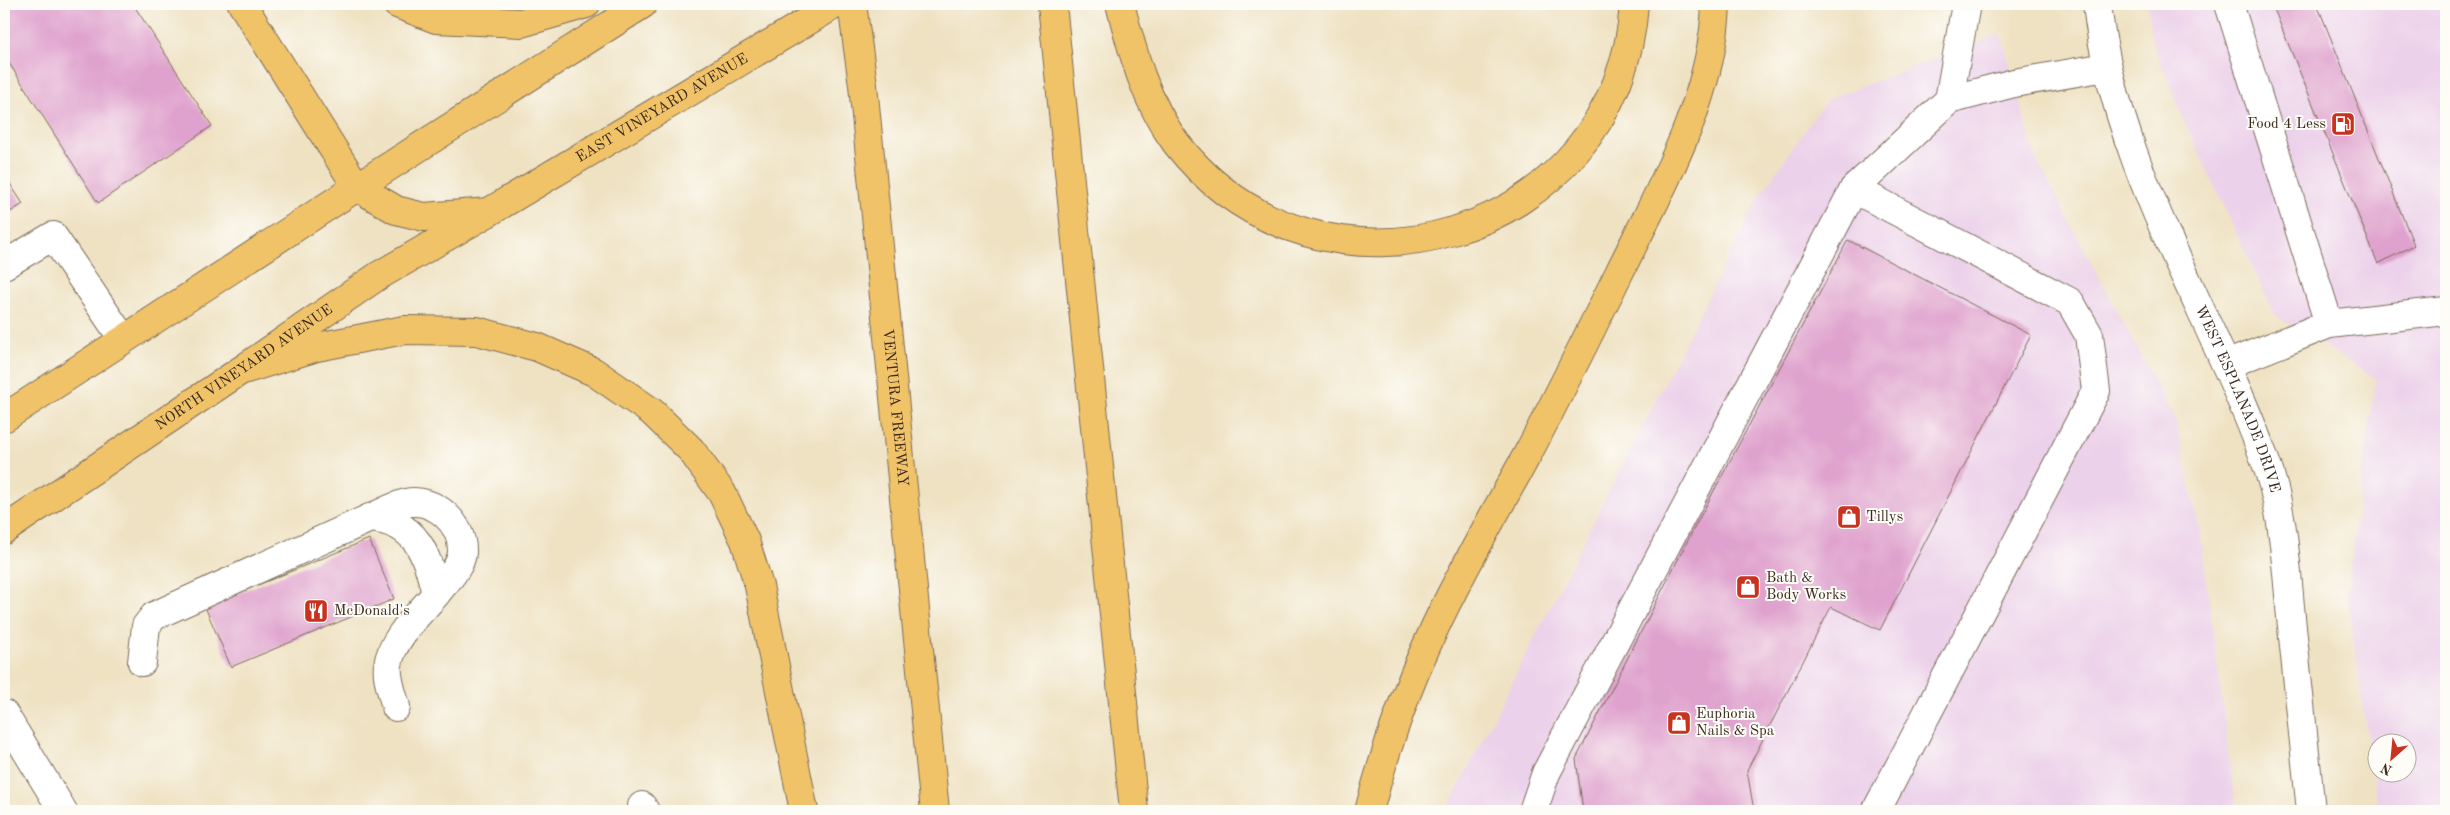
<svg xmlns="http://www.w3.org/2000/svg" width="2450" height="815" font-family="'Old Standard TT',serif">
<style>
.built{fill:#ecd1ea;fill-rule:evenodd}
.building{fill:#dfa1cd}
.lines{fill:none;stroke-linecap:round;stroke-linejoin:round}
.minor-casing{stroke:#7a6a58;stroke-width:30}
.major-casing{stroke:#7a6a58;stroke-width:30}
.highway-casing{stroke:#7a6a58;stroke-width:30}
.minor{stroke:#fff;stroke-width:28}
.major{stroke:#f1c369;stroke-width:28}
.highway{stroke:#f1c369;stroke-width:28}
.labels{text-anchor:middle;dominant-baseline:central;stroke-width:4;stroke-linejoin:round;paint-order:stroke}
.street-label{font-size:15px;fill:#3b2a1e;stroke:#fdfcf7}
.poi-label{font-size:15px;fill:#3b2a1e;stroke:#fdfcf7;text-anchor:start}
</style>
<rect width="100%" height="100%" fill="#fdfcf7"/>
<filter id="ink" filterUnits="userSpaceOnUse"><feTurbulence type="fractalNoise" baseFrequency=".02" numOctaves="2"/><feDisplacementMap in="SourceGraphic" scale="10" xChannelSelector="R" yChannelSelector="G"/><feConvolveMatrix kernelMatrix="1 2 1 2 8 2 1 2 1" color-interpolation-filters="sRGB"/></filter>
<filter id="wash" filterUnits="userSpaceOnUse"><feTurbulence type="fractalNoise" baseFrequency=".0096" numOctaves="4" result="noise"/><feDisplacementMap in="SourceGraphic" scale="20" xChannelSelector="R" yChannelSelector="G"/><feGaussianBlur stdDeviation="1.12" result="paint"/><feColorMatrix in="noise" values="0 0 0 0 0 0 0 0 0 0 0 0 0 0 0 0 0 1.4 0 .05"/><feComposite in="paint" operator="in"/></filter>
<g filter="url(#wash)">
<rect width="100%" height="100%" fill="#efe2c3"/>
<g class="built">
<path d="M 2148,4 L 2446,4 L 2446,811 L 2378,811 L 2347,594 L 2375,378 L 2274,314 L 2184,121 L 2152,40 ZM 2378,742 L 2408,742 L 2408,772 L 2378,772 Z"/>
<polygon points="2001,34 2035,157 2176,422 2201,537 2236,811 1446,811 1759,197 1826,100"/>
</g>
<g id="blocks">
<g class="building">
<polygon points="4,4 133,4 212,126 98,203 4,55"/>
<polygon points="2272,4 2317,4 2414,245 2378,264"/>
<polygon points="4,174 23,204 4,216"/>
<polygon points="1848,240 2031,335 1880,630 1831,607 1747,770 1754,811 1583,811 1576,759 1692,532"/>
<polygon points="369,539 394,599 231,667 205,607"/>
</g>
</g>
</g>
<g filter="url(#ink)">
<use href="#blocks" fill-opacity="0" stroke="#7a6a58" stroke-width="1"/>
<g class="lines">
<defs>
<g id="minor">
<path id="s1" d="M 2097,4 C 2115,168 2211,310 2266,463 C 2284,512 2286,566 2291,617 C 2298,682 2304,747 2311,811"/>
<polyline points="2229,4 2329,324"/>
<polyline points="1949,100 1966,4"/>
<polyline points="1854,189 2070,302 2089,335 2096,391 1876,811"/>
<polyline points="4,265 53,236 123,339"/>
<polyline points="2226,365 2329,324 2446,311"/>
<path d="M 370,518 C 382,513 394,506 406,503 C 434,497 463,523 462,552 C 461,568 445,582 436,594"/>
<path d="M 142,662 L 146,626 L 154,616 L 370,518 C 417,522 427,554 436,594 C 419,614 392,638 388,665 C 386,678 393,695 396,707"/>
<polyline points="4,714 63,811"/>
<polyline points="642,806 645,811"/>
<polyline points="1533,811 1546,773 1854,189 1949,100 2014,83 2106,67"/>
</g>
<g id="major">
<polyline points="4,418 357,187 643,4"/>
<path id="s2" d="M 4,530 L 240,371 L 378,276 L 489,212 L 836,4"/>
</g>
<g id="highway">
<polyline points="242,4 357,187 396,210 424,217 489,212"/>
<polyline points="397,4 436,19 521,23 586,4"/>
<path id="s3" d="M 852,4 L 863,85 L 935,811"/>
<polyline points="1052,4 1134,811"/>
<path d="M 1120,4 C 1133,53 1145,101 1176,143 C 1320,328 1619,239 1634,4"/>
<polyline points="240,371 317,347 404,330 477,331 537,347 594,372 652,412 691,450 722,493 745,541 759,586 804,811"/>
<path d="M 1369,811 C 1385,750 1408,684 1435,627 C 1462,569 1496,512 1527,455 C 1559,395 1589,334 1619,273 C 1660,190 1713,98 1716,4"/>
</g>
</defs>
<use href="#minor" class="minor-casing"/>
<use href="#major" class="major-casing"/>
<use href="#highway" class="highway-casing"/>
<use href="#minor" class="minor"/>
<use href="#major" class="major"/>
<use href="#highway" class="highway"/>
</g>
</g>
<defs>
<symbol id="fuel-square" viewBox="-11 -11 22 22"><rect x="-9" y="-9" width="18" height="18" rx="4" fill="#c8321e" stroke="#fdfcf7"/><path d="M-5.5-6h7V0h2V4h1.3V-2.5L3-4.5l.8-.8L6-3V5H2.5V1h-1V6h-7ZM-4.2-4.7v3.2H.2V-4.7Z" fill="#fff"/></symbol>
<symbol id="shop-square" viewBox="-11 -11 22 22"><rect x="-9" y="-9" width="18" height="18" rx="4" fill="#c8321e" stroke="#fdfcf7"/><path d="M-5-2.5h2.3a2.7 3.5 0 0 1 5.4 0H5L5.5 6h-11ZM-1.5-2.5h3a1.5 2.3 0 0 0-3 0Z" fill="#fff"/></symbol>
<symbol id="restaurant-square" viewBox="-11 -11 22 22"><rect x="-9" y="-9" width="18" height="18" rx="4" fill="#c8321e" stroke="#fdfcf7"/><path d="M-5-6h1v4h1v-4h1v4h1v-4h1v5L-1.5 .5V6h-2V.5L-5-1ZM5-6V6H3V1.5H1.5Q1.5-4 5-6Z" fill="#fff"/></symbol>
</defs>
<g fill-rule="evenodd">
<use href="#fuel-square" x="2329" y="110" width="28" height="28"/>
<use href="#shop-square" x="1835" y="503" width="28" height="28"/>
<use href="#shop-square" x="1734" y="573" width="28" height="28"/>
<use href="#restaurant-square" x="302" y="597" width="28" height="28"/>
<use href="#shop-square" x="1665" y="709" width="28" height="28"/>
</g>
<g class="labels">
<g class="street-label">
<text stroke="none"><textPath href="#s2" startOffset="782">EAST VINEYARD AVENUE</textPath></text>
<text stroke="none"><textPath href="#s2" startOffset="290">NORTH VINEYARD AVENUE</textPath></text>
<text stroke="none"><textPath href="#s1" startOffset="421">WEST ESPLANADE DRIVE</textPath></text>
<text stroke="none"><textPath href="#s3" startOffset="406">VENTURA FREEWAY</textPath></text>
</g>
<g class="poi-label">
<text x="2326" y="124" text-anchor="end">Food 4 Less</text>
<text x="1866" y="517">Tillys</text>
<text x="1766" y="578">Bath &amp;<tspan x="1766" dy="17">Body Works</tspan></text>
<text x="334" y="611">McDonald's</text>
<text x="1696" y="714">Euphoria<tspan x="1696" dy="17">Nails &amp; Spa</tspan></text>
</g>
</g>
<rect width="2450" height="815" fill="none" stroke="#fdfcf7" stroke-width="20"/>
<g transform="translate(2392 758) rotate(207)"><circle r="24" fill="#fdfcf7" stroke="#afa8a0"/>
<path d="M0-4L9 19L0 12L-9 19Z" fill="#c8321e"/>
<text y="-8" font-size="14" font-weight="bold" text-anchor="middle" fill="#3b2a1e">N</text>
</g>
</svg>
